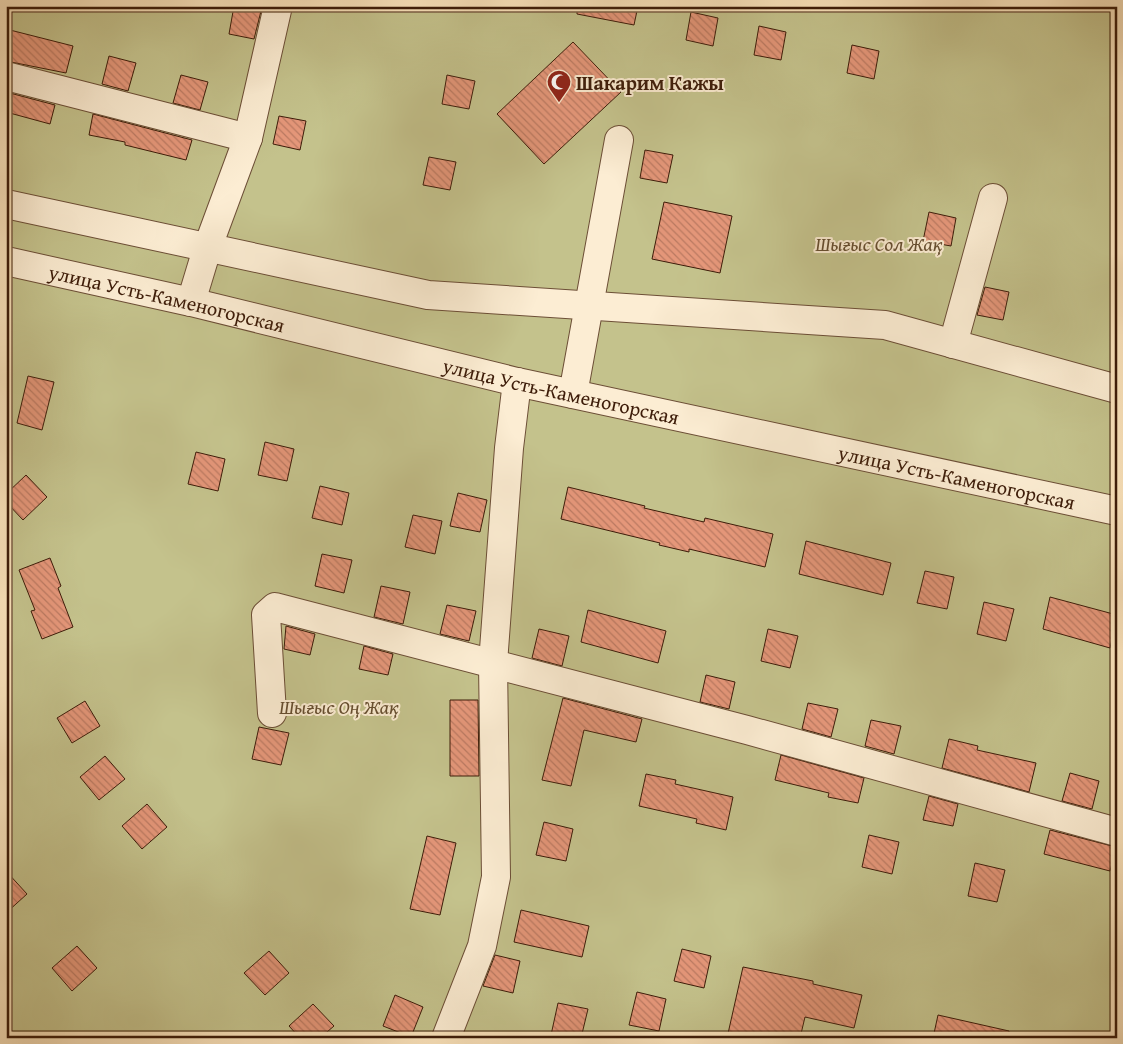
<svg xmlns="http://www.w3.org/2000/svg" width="1123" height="1044" font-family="'Gentium Book Plus',serif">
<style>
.green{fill:#c4c28c;stroke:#806f4a}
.building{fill:url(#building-back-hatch);stroke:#3d1c09}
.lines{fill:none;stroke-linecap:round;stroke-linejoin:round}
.minor-casing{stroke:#6c4e36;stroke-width:30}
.minor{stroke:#fcedd3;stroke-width:28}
.labels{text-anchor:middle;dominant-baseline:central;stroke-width:4;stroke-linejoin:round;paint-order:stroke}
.poi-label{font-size:20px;font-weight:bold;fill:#3d1c09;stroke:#fcedd3;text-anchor:start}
.park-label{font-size:20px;font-style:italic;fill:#664e30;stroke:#fcedd3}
.street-label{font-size:20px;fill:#3d1c09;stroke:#fcedd3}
</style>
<defs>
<pattern id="building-back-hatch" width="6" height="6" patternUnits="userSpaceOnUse" patternTransform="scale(1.25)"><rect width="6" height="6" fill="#e5977a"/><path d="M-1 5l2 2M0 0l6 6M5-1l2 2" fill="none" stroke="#bb7a62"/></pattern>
</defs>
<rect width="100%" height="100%" fill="#fae3bc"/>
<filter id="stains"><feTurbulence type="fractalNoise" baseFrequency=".004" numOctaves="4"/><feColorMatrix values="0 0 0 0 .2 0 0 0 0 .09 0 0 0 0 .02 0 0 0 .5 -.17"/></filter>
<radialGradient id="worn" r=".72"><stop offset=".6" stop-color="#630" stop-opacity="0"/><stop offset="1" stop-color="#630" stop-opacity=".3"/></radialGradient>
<rect class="green" x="6" y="6" width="1111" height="1032"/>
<g class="building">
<polygon points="234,6 261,11 254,39 229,34"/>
<polygon points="577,6 638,6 634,25 577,14"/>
<polygon points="691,12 718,18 713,46 686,40"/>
<polygon points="759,26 786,32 781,60 754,55"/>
<polygon points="6,29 73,46 66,73 6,61"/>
<polygon points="573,42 621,92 544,164 497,114"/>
<polygon points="852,45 879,51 874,79 847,73"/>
<polygon points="109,56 136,63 128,91 102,84"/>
<polygon points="181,75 208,82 200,110 173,103"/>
<polygon points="447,75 475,81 469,109 442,104"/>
<polygon points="6,92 55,105 50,124 6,112"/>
<polygon points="93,114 192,140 186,160 125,145 125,142 89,135"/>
<polygon points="279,116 306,121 300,150 273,144"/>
<polygon points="645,150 673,155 667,183 640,178"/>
<polygon points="429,157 456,162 450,190 423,185"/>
<polygon points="664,202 732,216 720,273 652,259"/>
<polygon points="929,212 956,218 951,246 923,241"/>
<polygon points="985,287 1009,292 1003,320 977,315"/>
<polygon points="28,376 54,382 42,430 17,423"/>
<polygon points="265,442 294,449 287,481 258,475"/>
<polygon points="196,452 225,459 218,491 188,484"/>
<polygon points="26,475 47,497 23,520 6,502 6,494"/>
<polygon points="320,486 349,493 342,525 312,518"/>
<polygon points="568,487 645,506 644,508 704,522 705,518 773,534 765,567 689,549 689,552 659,545 660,543 561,519"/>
<polygon points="458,493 487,500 480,532 450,526"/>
<polygon points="413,515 442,521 435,554 405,547"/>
<polygon points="806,541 891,563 883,595 799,574"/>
<polygon points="322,554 352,560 344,593 315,586"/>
<polygon points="50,558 61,586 58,588 73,627 42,639 31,611 35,610 19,570"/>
<polygon points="925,571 954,577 947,609 917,603"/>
<polygon points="381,586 410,592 403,624 374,617"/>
<polygon points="1050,597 1117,615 1110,648 1043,629"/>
<polygon points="984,602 1014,609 1006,641 977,634"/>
<polygon points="447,605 476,611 469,641 440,634"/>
<polygon points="588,610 666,631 658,663 581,642"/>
<polygon points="286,626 315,634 310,655 284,649"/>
<polygon points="539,629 569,636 562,666 532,658"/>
<polygon points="768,629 798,636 790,668 761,661"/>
<polygon points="364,646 393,654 388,675 359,669"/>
<polygon points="706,675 735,682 729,709 700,702"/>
<polygon points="563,698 642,719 636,742 584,730 571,786 542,780"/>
<polygon points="450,700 478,700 479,776 450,776"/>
<polygon points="85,701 100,726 72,743 57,718"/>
<polygon points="808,703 838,709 831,737 802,729"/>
<polygon points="871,720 901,726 894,754 865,746"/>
<polygon points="259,727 289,733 281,765 252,759"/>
<polygon points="949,739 978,746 977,750 1036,763 1029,792 942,768"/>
<polygon points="781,755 864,778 858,803 828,797 829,793 775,780"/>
<polygon points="105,756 125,779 99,800 80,777"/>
<polygon points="1070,773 1099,781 1092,809 1062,801"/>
<polygon points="646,774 676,780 675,784 733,797 726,830 696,823 697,819 639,806"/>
<polygon points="929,796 958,804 953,826 923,820"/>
<polygon points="147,804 167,827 142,849 122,826"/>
<polygon points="544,822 573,829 566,861 536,855"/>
<polygon points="1050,830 1116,847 1110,871 1044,854"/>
<polygon points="869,835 899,842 892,874 862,867"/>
<polygon points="427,836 456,843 440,915 410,909"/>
<polygon points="975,863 1005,870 997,902 968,896"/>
<polygon points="6,871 27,894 6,913"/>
<polygon points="521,910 589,926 582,957 514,942"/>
<polygon points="77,946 97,968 72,991 52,968"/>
<polygon points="682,949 711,956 704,988 674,981"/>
<polygon points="269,951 289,973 265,995 244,973"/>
<polygon points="495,955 520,961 513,993 483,986"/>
<polygon points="743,967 813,981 813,984 862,995 854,1028 805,1017 800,1038 727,1038"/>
<polygon points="637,992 666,999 659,1031 629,1025"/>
<polygon points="395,995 423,1007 411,1037 383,1026"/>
<polygon points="558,1003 588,1009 581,1038 551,1035"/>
<polygon points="313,1004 334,1026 320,1038 300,1038 289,1026"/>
<polygon points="938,1015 1009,1031 1009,1038 933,1038"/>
</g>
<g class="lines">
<defs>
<g id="minor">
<polyline points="6,76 248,138"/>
<polyline points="6,204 428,295 885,325 1117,389"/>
<path id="s1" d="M 6,261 L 191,302 L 517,382 L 1117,511"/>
<polyline points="191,302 207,249 248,138 278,6"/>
<polyline points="953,344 993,198"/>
<polyline points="573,394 619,140"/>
<polyline points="272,713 266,615 275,607 747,730 1117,832"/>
<polyline points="446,1038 482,946 496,877 493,663 509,448 517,382"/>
</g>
</defs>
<use href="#minor" class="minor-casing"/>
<use href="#minor" class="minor"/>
</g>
<defs>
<symbol id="mosque-pin" viewBox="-11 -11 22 30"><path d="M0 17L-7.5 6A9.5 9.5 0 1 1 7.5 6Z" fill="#8f2418" stroke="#fcedd3"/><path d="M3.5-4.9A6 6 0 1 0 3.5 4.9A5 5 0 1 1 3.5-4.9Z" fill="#fff"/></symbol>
</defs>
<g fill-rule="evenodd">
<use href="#mosque-pin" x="545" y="68" width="28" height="38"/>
</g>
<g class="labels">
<g class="poi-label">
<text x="576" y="82">Шакарим Кажы</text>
</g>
<g class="park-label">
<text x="879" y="243">Шығыс Сол Жақ</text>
<text x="339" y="706">Шығыс Оң Жақ</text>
</g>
<g class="street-label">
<text stroke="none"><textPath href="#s1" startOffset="165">улица Усть-Каменогорская</textPath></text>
<text stroke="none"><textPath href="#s1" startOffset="570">улица Усть-Каменогорская</textPath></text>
<text stroke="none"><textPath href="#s1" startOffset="975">улица Усть-Каменогорская</textPath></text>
</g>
</g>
<rect width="1123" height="1044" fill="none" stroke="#fae3bc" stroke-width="25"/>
<rect x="8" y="8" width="1108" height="1029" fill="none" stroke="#3d1c09" stroke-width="2.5"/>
<rect x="12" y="12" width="1098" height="1019" fill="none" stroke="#3d1c09"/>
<rect width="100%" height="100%" filter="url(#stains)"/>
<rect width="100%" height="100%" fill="url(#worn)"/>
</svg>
